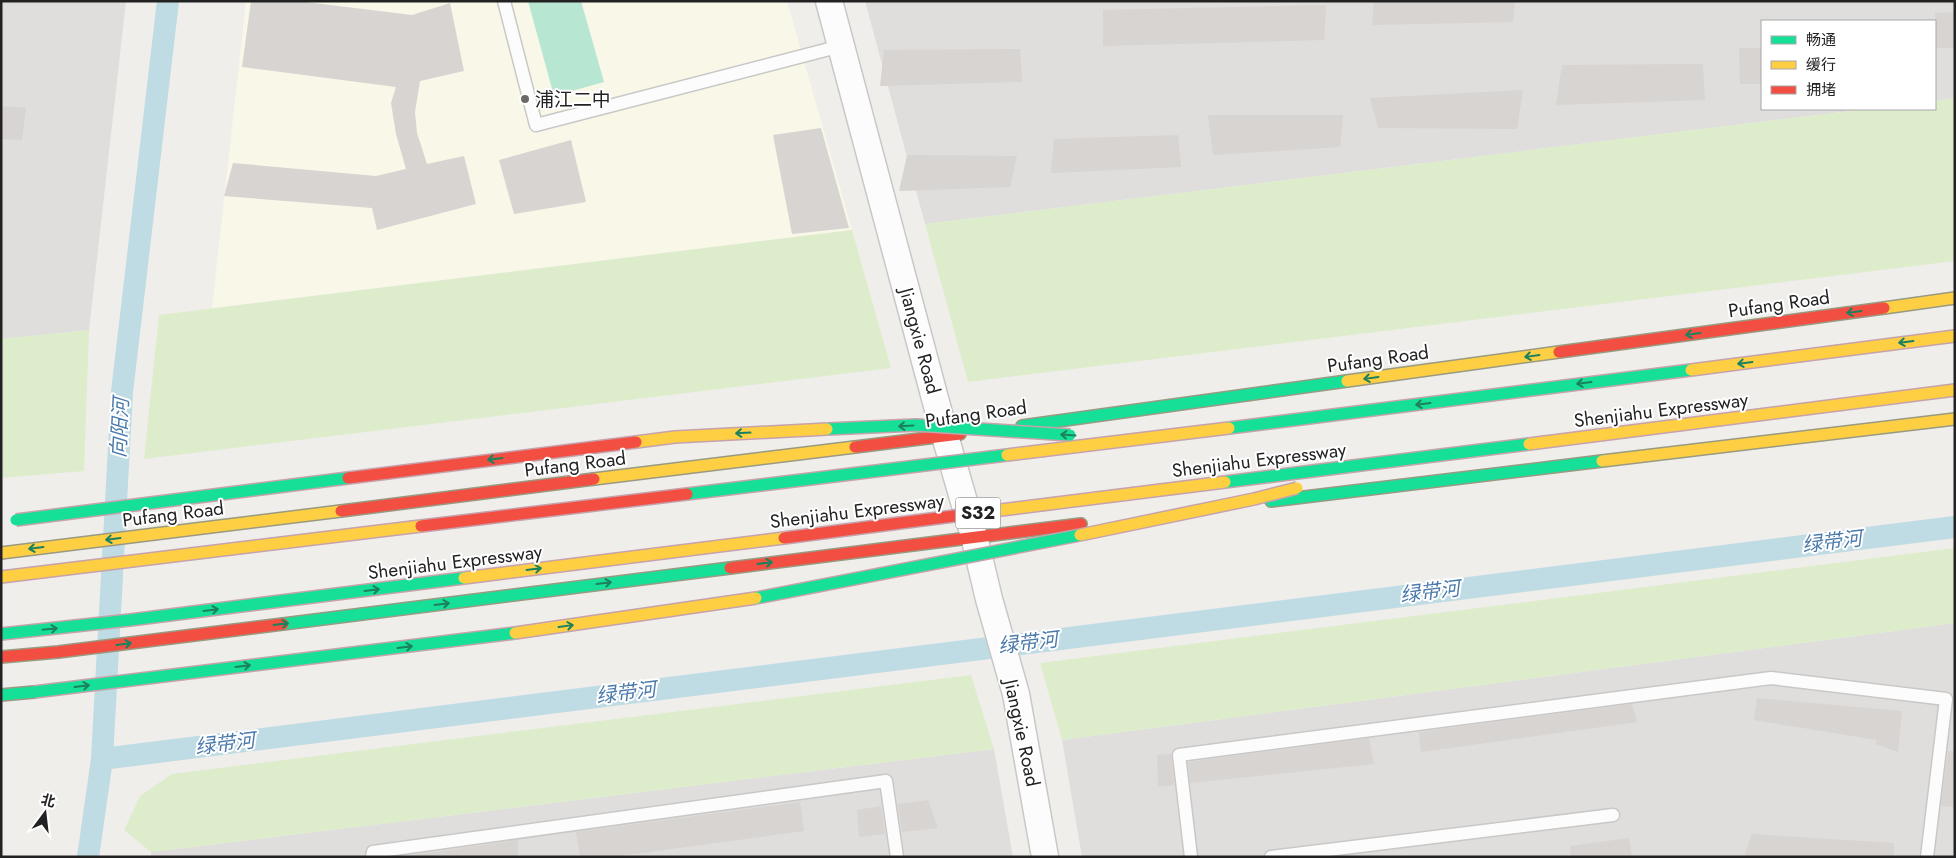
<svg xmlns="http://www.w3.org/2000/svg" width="1956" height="858" font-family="Jost,'Noto Sans SC',sans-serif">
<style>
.residential{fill:#dfdedc}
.education{fill:#f8f7e8}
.grass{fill:#ddeccb}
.pitch{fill:#b7e6d2}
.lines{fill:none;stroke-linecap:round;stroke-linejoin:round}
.canal{stroke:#bfdbe3;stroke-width:22}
.building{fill:#d7d4d2}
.lane-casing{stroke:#c9c8c7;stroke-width:15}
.street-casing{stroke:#c9c8c7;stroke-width:29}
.fast-casing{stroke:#999a82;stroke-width:14}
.slow-casing{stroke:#999a82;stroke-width:14}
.jam-casing{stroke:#999a82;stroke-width:14}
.lane{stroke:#fdfcfc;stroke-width:12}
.street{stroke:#fdfcfc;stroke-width:26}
.fast{stroke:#16e098;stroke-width:11}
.slow{stroke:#ffcf43;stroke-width:11}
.jam{stroke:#f24e42;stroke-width:11}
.fast-bridge-casing{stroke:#c5a2ac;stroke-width:14;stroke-linecap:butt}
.slow-bridge-casing{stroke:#c5a2ac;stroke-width:14;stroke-linecap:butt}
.jam-bridge-casing{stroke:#c5a2ac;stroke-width:14;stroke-linecap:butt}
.fast-bridge{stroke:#16e098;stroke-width:11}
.slow-bridge{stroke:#ffcf43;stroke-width:11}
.jam-bridge{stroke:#f24e42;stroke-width:11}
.oneway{stroke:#1c815d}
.poi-dot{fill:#6a6968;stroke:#fff;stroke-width:2}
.labels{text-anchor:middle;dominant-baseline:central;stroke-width:4;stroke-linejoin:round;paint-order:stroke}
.shield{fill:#fff;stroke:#646464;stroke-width:1}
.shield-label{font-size:18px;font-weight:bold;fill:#222}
.poi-label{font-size:19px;fill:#222;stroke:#fff;text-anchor:start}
.street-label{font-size:19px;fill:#222;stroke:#fff}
.water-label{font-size:20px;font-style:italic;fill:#4a7aab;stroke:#fff}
</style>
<rect width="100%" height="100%" fill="#f0eeeb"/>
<g class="residential">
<polygon points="1,1 126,1 89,330 1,339"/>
<polygon points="865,1 1955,1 1955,98 1935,101 1935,21 1762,21 1762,109 1867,109 925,224"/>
<polygon points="1955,623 1955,857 1082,857 1062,740"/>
<polygon points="994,749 1013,857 151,857 151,852"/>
</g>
<polygon class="education" points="246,1 787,1 852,230 212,308"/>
<g class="grass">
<polygon points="1955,98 1955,261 968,382 925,224 1867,109 1935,109 1935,101"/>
<polygon points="852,230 891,368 144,459 159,315"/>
<polygon points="89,330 84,471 1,478 1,339"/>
<polygon points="1955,548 1955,623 1062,740 1040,663"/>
<polygon points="971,675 994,749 151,852 124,830 140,796 172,774"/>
</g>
<polygon class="pitch" points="528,1 581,1 604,82 554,96"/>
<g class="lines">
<g class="canal">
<polyline points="102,759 1955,527"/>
<polyline points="88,857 102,759 122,392 168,1"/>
</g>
</g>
<g class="building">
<polygon points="251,1 297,1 412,15 450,3 464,71 420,81 415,112 417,133 427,164 464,156 476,204 377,230 372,208 224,196 233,163 376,176 406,169 396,134 391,103 396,87 242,67"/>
<polygon points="1374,1 1515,1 1513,22 1372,25"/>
<polygon points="1326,5 1324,40 1103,46 1103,10"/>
<polygon points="1955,12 1955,48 1936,48 1935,13"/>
<polygon points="1739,48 1762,48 1762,84 1740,84"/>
<polygon points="1020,49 1022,82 880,86 884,50"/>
<polygon points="1703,64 1705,100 1556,105 1562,65"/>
<polygon points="1523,90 1517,129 1378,128 1370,98"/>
<polygon points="1,106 26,108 22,140 1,139"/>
<polygon points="1208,115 1343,115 1340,147 1213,155"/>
<polygon points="821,128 849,228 792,234 773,135"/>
<polygon points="1178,135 1181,167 1051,173 1054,139"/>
<polygon points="571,140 586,202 514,214 499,160"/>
<polygon points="907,155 1017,156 1010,187 899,191"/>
<polygon points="1757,698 1902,711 1898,752 1876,744 1877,740 1754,720"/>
<polygon points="1632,704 1637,722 1421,752 1419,732"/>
<polygon points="1369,738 1374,764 1190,783 1188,762"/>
<polygon points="1948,751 1955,751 1955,807 1941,806"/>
<polygon points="1171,754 1174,785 1158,787 1157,755"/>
<polygon points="928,800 938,828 902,832 898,804"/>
<polygon points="800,802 804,831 612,857 580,857 576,832"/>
<polygon points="881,806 885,834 859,837 857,810"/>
<polygon points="1752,834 1894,843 1894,857 1744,857"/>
<polygon points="1629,838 1632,857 1571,857 1570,846"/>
<polygon points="518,840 518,857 407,857 406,856"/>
</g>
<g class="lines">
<defs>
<g id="lane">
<polyline points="504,1 536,125 841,46"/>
<polyline points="372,857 373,852 886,781 897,857"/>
<polyline points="1191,857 1179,755 1771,678 1946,699 1927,857"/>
<polyline points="1271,857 1613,815"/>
</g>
<polyline id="street" points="829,1 945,436 974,536 989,599 1016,694 1045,857"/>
<g id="fast">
<polyline points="1022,426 1347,381"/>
<polyline points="1271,501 1602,461"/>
<polyline points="283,624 730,568"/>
<polyline points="1,695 34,692"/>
</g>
<g id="slow">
<polyline points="1884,308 1955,298"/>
<polyline points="1347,381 1559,352"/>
<polyline points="1602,461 1955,419"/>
<polyline points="594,479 855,447"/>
<polyline points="1,553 341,511"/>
</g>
<g id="jam">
<polyline points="1559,352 1884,308"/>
<polyline points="855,447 960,434"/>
<polyline points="341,511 594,479"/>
<polyline points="730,568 1081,524"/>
<polyline points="1,657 58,652 283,624"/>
</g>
</defs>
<use href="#lane" class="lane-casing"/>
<use href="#street" class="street-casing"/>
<use href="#fast" class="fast-casing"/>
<use href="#slow" class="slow-casing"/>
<use href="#jam" class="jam-casing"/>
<use href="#lane" class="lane"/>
<use href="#street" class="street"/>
<use href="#fast" class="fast"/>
<use href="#slow" class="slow"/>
<use href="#jam" class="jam"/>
<defs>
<g id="fast-bridge">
<polyline points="1229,428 1691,370"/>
<polyline points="827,429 916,425 1070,435"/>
<polyline points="1225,482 1529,444"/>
<polyline points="687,494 1007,455"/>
<polyline points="16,520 348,478"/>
<polyline points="756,598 1080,535"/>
<polyline points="1,634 130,620 464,578"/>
<polyline points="34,692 515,633"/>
</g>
<g id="slow-bridge">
<polyline points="1691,370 1955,336"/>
<polyline points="636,442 675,437 827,429"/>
<polyline points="1529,444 1955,390"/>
<polyline points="1007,455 1229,428"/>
<polyline points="977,513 1225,482"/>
<polyline points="1080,535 1254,499 1297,488"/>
<polyline points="1,577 421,526"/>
<polyline points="464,578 784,538"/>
<polyline points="515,633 756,598"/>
</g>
<g id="jam-bridge">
<polyline points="348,478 636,442"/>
<polyline points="421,526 687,494"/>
<polyline points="784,538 977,513"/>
</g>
</defs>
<use href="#fast-bridge" class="fast-bridge-casing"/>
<use href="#slow-bridge" class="slow-bridge-casing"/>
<use href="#jam-bridge" class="jam-bridge-casing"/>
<use href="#fast-bridge" class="fast-bridge"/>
<use href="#slow-bridge" class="slow-bridge"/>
<use href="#jam-bridge" class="jam-bridge"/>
</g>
<defs><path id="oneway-shaft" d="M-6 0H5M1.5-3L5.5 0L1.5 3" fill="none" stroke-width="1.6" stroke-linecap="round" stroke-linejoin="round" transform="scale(1.25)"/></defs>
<g class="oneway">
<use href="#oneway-shaft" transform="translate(1854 312) rotate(172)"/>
<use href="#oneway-shaft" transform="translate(1693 334) rotate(172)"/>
<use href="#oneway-shaft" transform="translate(1906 342) rotate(173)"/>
<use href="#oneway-shaft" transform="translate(1532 356) rotate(172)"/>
<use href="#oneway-shaft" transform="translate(1745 363) rotate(173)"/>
<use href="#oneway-shaft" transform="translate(1371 378) rotate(172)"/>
<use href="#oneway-shaft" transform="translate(1584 383) rotate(173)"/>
<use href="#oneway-shaft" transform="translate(1423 404) rotate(173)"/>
<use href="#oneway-shaft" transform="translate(906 426) rotate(177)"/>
<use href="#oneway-shaft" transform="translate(743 433) rotate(177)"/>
<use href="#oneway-shaft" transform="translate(1068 435) rotate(-176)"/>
<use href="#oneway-shaft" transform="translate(495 459) rotate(173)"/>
<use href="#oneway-shaft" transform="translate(113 539) rotate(173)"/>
<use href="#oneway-shaft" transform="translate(36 548) rotate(173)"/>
<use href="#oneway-shaft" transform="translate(765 563) rotate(-7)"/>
<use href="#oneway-shaft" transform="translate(534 569) rotate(-7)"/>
<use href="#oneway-shaft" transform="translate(604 583) rotate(-7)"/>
<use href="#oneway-shaft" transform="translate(372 590) rotate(-7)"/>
<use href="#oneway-shaft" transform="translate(442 604) rotate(-7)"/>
<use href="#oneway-shaft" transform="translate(211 610) rotate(-7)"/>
<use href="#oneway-shaft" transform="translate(281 624) rotate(-7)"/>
<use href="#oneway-shaft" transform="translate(566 626) rotate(-8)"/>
<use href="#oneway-shaft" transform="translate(50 629) rotate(-6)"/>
<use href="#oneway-shaft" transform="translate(124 644) rotate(-7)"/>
<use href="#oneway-shaft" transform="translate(405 647) rotate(-7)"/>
<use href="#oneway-shaft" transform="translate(243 666) rotate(-7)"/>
<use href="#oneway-shaft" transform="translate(82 686) rotate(-7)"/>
</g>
<circle class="poi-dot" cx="525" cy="99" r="5"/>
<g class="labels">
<rect class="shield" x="955.5" y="497.5" width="45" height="31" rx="4"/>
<g class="shield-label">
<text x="978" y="513">S32</text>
</g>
<g class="poi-label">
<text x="535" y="99">浦江二中</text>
</g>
<g class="street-label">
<text transform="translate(1779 304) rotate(-8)">Pufang Road</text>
<text transform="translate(920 341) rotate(75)">Jiangxie Road</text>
<text transform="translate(1378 359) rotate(-8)">Pufang Road</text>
<text transform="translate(1661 410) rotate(-7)">Shenjiahu Expressway</text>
<text transform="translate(976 414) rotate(-8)">Pufang Road</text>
<text transform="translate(1259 460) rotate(-7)">Shenjiahu Expressway</text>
<text transform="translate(575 464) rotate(-7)">Pufang Road</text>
<text transform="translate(857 511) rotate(-7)">Shenjiahu Expressway</text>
<text transform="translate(173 514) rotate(-7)">Pufang Road</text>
<text transform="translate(455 562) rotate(-7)">Shenjiahu Expressway</text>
<text transform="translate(1022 733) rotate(78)">Jiangxie Road</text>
</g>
<g class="water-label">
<text transform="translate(120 428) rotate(-87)">向阳河</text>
<text transform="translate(1832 542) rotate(-7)">绿带河</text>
<text transform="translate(1430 592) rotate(-7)">绿带河</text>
<text transform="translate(1028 643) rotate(-7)">绿带河</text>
<text transform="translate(626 693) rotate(-7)">绿带河</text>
<text transform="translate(225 744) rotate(-7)">绿带河</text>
</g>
</g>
<rect width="1956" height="858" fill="none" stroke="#222222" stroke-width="5"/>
<rect x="1761" y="20" width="175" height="90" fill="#ffffff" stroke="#a7a7a7"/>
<rect x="1771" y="36" width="25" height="8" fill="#16e098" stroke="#a7a7a7"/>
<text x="1806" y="45" font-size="15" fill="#222222">畅通</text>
<rect x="1771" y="61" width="25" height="8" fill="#ffcf43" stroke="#a7a7a7"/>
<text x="1806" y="70" font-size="15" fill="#222222">缓行</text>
<rect x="1771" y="86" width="25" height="8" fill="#f24e42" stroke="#a7a7a7"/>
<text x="1806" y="95" font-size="15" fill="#222222">拥堵</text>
<g transform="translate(45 813) rotate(15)" stroke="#ffffff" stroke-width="4" paint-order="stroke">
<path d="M0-4L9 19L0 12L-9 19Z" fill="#222222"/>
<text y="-8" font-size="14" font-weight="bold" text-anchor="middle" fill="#222222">北</text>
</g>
</svg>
